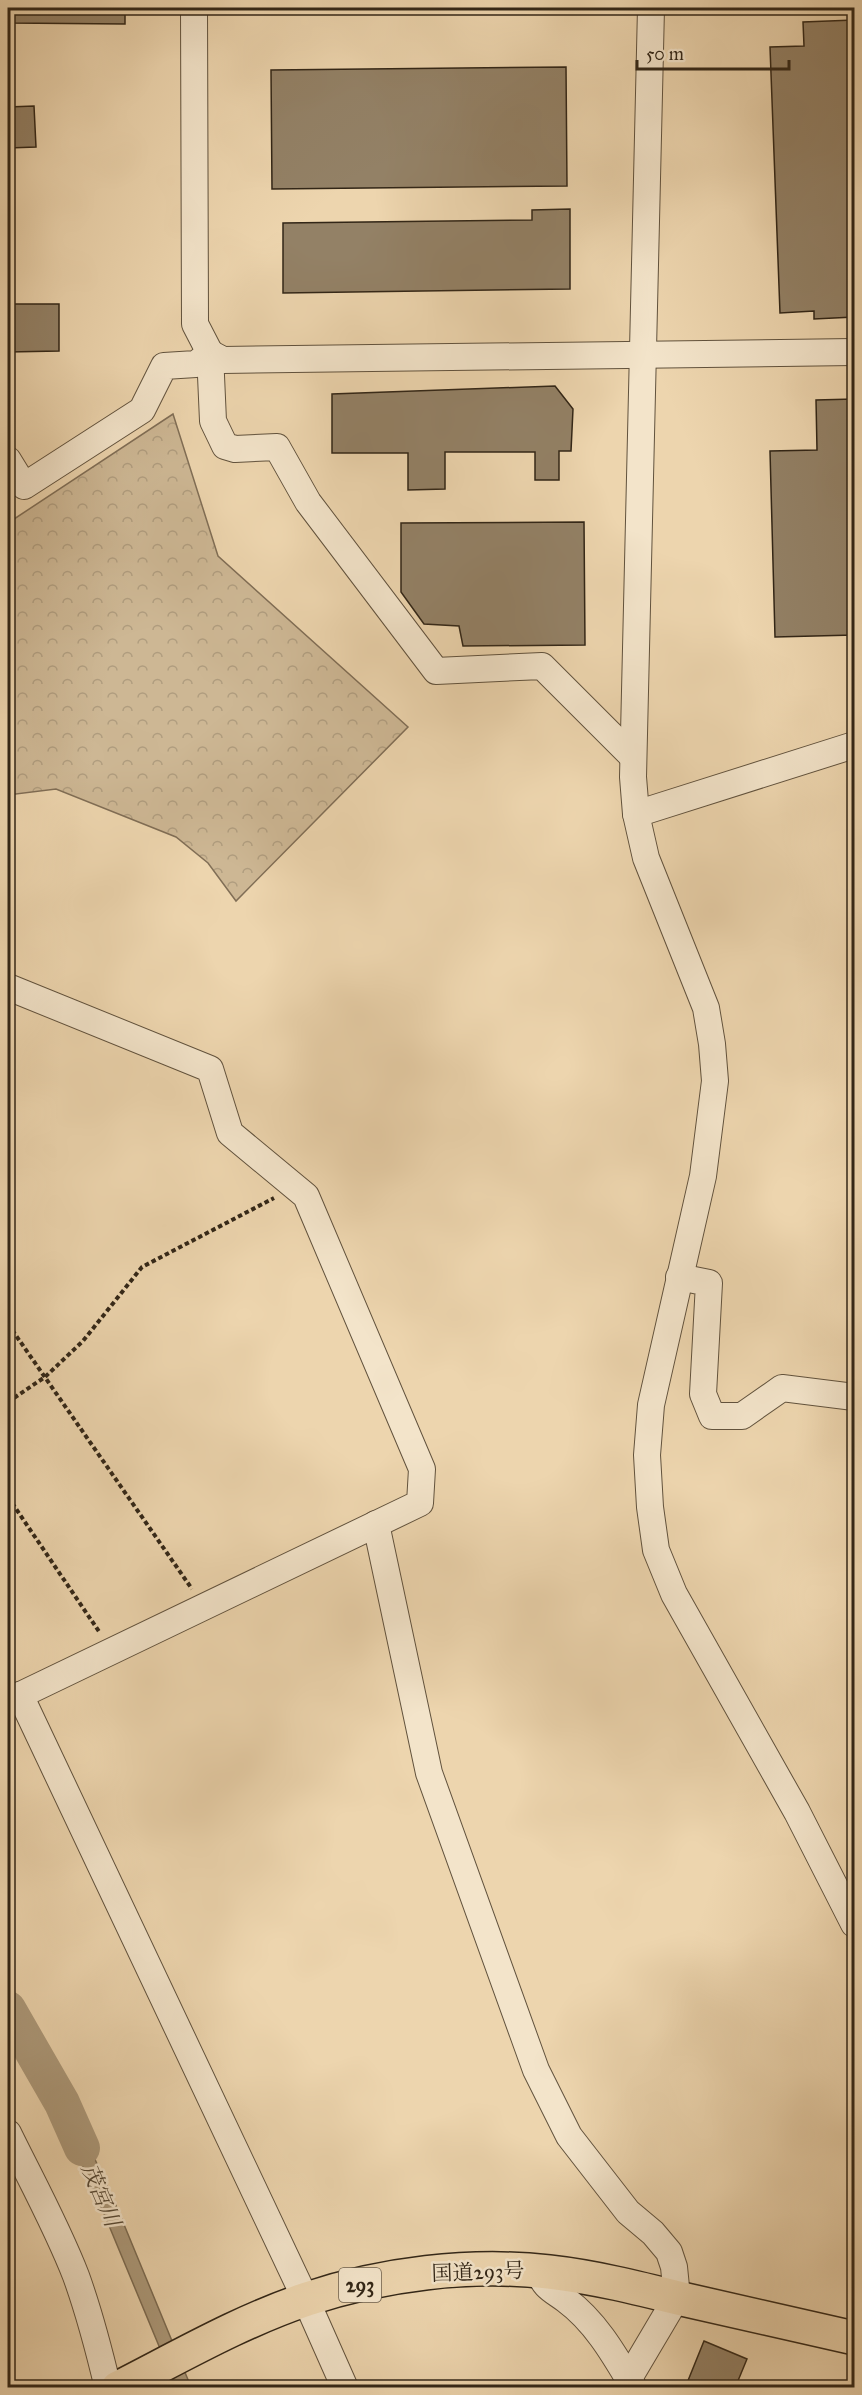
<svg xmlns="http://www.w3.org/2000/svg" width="862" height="2395" font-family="'IM FELL Great Primer','Noto Serif JP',serif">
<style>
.forest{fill:url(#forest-crowns);stroke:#806e56;stroke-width:1.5}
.water{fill:#ad9a7b;stroke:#7c6c53;stroke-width:1.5}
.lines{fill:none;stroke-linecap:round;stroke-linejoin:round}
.river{stroke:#ad9a7b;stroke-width:36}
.building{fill:#938166;stroke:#322617;stroke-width:1.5}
.minor-casing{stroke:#61523d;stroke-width:28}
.highway-casing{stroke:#322617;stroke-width:36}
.path{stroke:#322617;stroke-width:4;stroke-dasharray:4.5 3;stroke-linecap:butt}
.minor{stroke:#f3e4ca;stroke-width:26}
.highway{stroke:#edd5ae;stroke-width:33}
.labels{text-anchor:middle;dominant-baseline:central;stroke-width:5;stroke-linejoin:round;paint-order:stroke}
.shield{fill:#f3e4ca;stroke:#6c5f4d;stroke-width:1.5}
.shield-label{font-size:20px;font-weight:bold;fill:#322617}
.street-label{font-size:21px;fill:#322617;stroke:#f3e4ca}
.water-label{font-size:22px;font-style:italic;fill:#574935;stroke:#f3e4ca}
</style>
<defs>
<pattern id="forest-crowns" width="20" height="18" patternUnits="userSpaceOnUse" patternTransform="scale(1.5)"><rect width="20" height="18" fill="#cdb794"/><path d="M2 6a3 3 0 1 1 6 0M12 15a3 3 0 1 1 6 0" fill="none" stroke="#b09d7f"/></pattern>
</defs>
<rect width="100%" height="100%" fill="#edd5ae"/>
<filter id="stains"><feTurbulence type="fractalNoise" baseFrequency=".00333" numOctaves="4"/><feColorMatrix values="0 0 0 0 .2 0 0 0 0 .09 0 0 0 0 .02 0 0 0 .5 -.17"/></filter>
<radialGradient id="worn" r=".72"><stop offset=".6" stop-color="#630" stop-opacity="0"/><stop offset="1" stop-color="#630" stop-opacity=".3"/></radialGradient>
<polygon class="forest" points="173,414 218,556 408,727 236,901 208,863 176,837 56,789 8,795 8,523"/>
<polygon class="water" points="68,2100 118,2210 191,2387 176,2387 105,2216 55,2106"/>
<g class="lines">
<polyline class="river" points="8,2009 62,2103 82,2148"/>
</g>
<g class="building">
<polygon points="8,8 125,8 125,24 8,23"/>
<polygon points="854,20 854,317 814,319 814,311 780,313 770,47 804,46 803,22"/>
<polygon points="566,67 567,186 272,189 271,70"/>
<polygon points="34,106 36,147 8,148 8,107"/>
<polygon points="570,209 570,289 283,293 283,223 532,220 532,210"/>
<polygon points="8,304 59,304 59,351 8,352"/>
<polygon points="555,386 573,409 571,451 559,451 559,480 535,480 535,452 445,452 445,489 408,490 408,453 332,453 332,394"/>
<polygon points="854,399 854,635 775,637 770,451 817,450 816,400"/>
<polygon points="584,522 585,645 463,646 459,626 424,624 401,592 401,523"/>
<polygon points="704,2341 747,2359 735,2388 685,2388"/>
</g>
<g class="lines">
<defs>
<g id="minor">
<polyline points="194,8 195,324 210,353 213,421 225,446 235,449 277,447 308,502 436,671 542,666 633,757"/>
<polyline points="651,8 633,777 636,814 646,858 706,1008 712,1044 715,1081 703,1176 651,1405 647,1455 650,1507 656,1550 674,1594 797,1812 854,1924"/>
<polyline points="210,353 223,360 854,352"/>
<polyline points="8,460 24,486 142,410 164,366 196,364 210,353"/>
<polyline points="636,814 854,745"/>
<polyline points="8,987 210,1069 230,1133 306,1196 422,1469 420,1503 8,1701"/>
<polyline points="679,1277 709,1283 703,1394 712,1416 742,1416 782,1388 854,1397"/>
<polyline points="376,1524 429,1773 536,2070 569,2136 628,2212 653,2233 669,2252 674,2267 677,2297 629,2378"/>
<polyline points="20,1695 306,2300 345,2388"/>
<path d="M 8,2133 C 31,2180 57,2227 76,2276 C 89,2312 99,2350 108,2388"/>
<path d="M 539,2271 C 544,2288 553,2290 566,2300 C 596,2322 615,2356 634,2388"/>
</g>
<path id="highway" d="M 118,2388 C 179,2357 241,2321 307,2299 C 382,2274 470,2263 549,2272 C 594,2277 638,2288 682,2299 C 739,2312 797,2325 854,2338"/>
</defs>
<use href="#minor" class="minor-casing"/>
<use href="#highway" class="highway-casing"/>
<g class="path">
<polyline points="8,1324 192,1589"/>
<polyline points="8,1402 45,1377 83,1341 142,1267 274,1198"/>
<polyline points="8,1497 100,1633"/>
</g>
<use href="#minor" class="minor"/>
<use href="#highway" class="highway"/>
</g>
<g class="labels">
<rect class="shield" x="339" y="2268" width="42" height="34" rx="4.5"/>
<g class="shield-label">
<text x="360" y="2285">293</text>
</g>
<g class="street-label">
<text transform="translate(478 2272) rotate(-2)">国道293号</text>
</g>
<g class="water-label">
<text transform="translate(101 2195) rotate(67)">茂宮川</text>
</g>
</g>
<rect width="862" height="2395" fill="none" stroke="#edd5ae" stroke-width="30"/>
<rect x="9" y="9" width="844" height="2377" fill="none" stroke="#322617" stroke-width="3"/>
<rect x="15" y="15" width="832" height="2365" fill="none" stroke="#322617" stroke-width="1.5"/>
<path d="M637 60v9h152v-9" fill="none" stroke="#322617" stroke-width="3"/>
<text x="646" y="60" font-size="18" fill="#322617" stroke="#f3e4ca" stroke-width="4.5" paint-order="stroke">50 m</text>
<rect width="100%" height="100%" filter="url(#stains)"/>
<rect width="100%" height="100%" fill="url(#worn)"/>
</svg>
